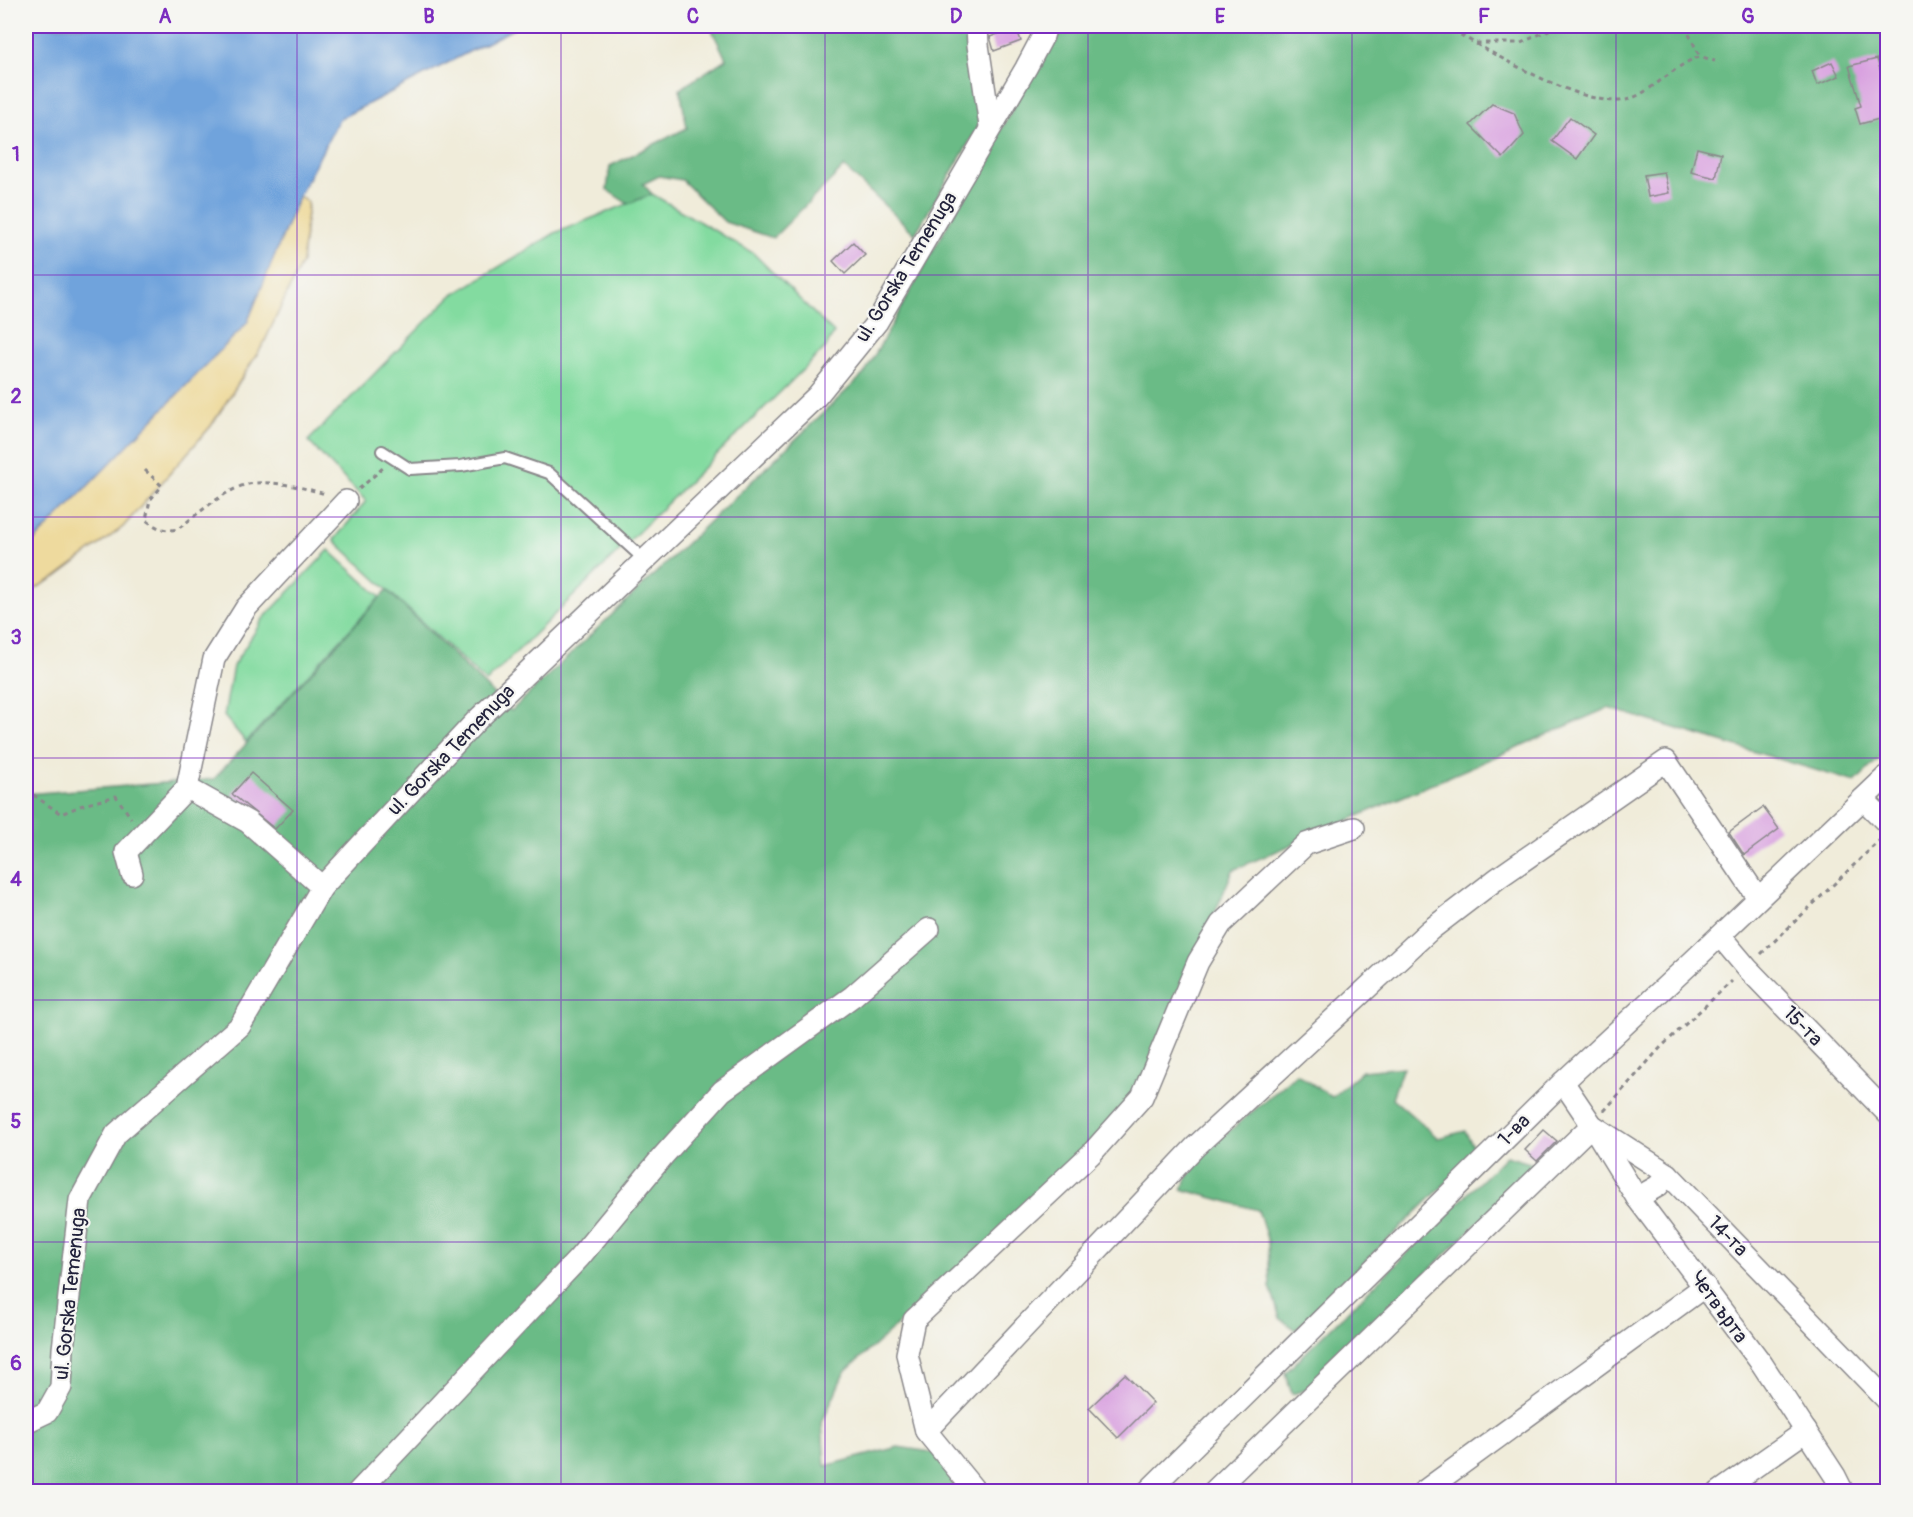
<svg xmlns="http://www.w3.org/2000/svg" width="1913" height="1517" font-family="Pangolin,sans-serif">
<style>
.green{fill:#83dba0;stroke:#527e6e;stroke-width:1.5}
.forest{fill:#6abb86;stroke:#466e60;stroke-width:1.5}
.sand{fill:#eeda9e;stroke:#887e6c;stroke-width:1.5}
.water{fill:#6fa3dc;stroke:#48628c;stroke-width:1.5}
.building{fill:#d9a2e0}
.lines{fill:none;stroke-linecap:round;stroke-linejoin:round}
.service-casing{stroke:#89878a;stroke-width:14}
.minor-casing{stroke:#89878a;stroke-width:24}
.path{stroke:#89878a;stroke-width:3;stroke-dasharray:4.5 4.5;stroke-linecap:butt}
.service{stroke:#fff;stroke-width:10}
.minor{stroke:#fff;stroke-width:21}
.grid{fill:none;stroke:#7b2cbf;stroke-width:1.5;stroke-opacity:0.55}
.labels{text-anchor:middle;dominant-baseline:central;stroke-width:4.5;stroke-linejoin:round;paint-order:stroke}
.street-label{font-size:20px;fill:#22223b;stroke:#f6f6f2}
.neatline{fill:none;stroke:#7b2cbf;stroke-width:2}
.grid-label{font-size:20px;text-anchor:middle;font-weight:bold;fill:#7b2cbf}
</style>
<rect width="100%" height="100%" fill="#f6f6f2"/>
<filter id="ink" filterUnits="userSpaceOnUse"><feTurbulence type="fractalNoise" baseFrequency=".0167" numOctaves="2"/><feDisplacementMap in="SourceGraphic" scale="12" xChannelSelector="R" yChannelSelector="G"/><feConvolveMatrix kernelMatrix="1 2 1 2 8 2 1 2 1" color-interpolation-filters="sRGB"/></filter>
<filter id="wash" filterUnits="userSpaceOnUse"><feTurbulence type="fractalNoise" baseFrequency=".008" numOctaves="4" result="noise"/><feDisplacementMap in="SourceGraphic" scale="24" xChannelSelector="R" yChannelSelector="G"/><feGaussianBlur stdDeviation="1.35" result="paint"/><feColorMatrix in="noise" values="0 0 0 0 0 0 0 0 0 0 0 0 0 0 0 0 0 1.4 0 .05"/><feComposite in="paint" operator="in"/></filter>
<g filter="url(#wash)">
<rect width="100%" height="100%" fill="#f0ecda"/>
<g class="green">
<polygon points="652,194 753,253 834,333 826,347 486,682 334,540 366,501 308,441 451,296 555,233"/>
<polygon points="329,550 380,597 246,742 224,716 233,666 263,619"/>
</g>
<g class="forest">
<polygon points="710,26 968,26 979,126 915,234 844,167 773,238 725,222 682,180 659,176 643,184 652,194 628,204 607,190 610,166 687,128 680,89 726,59"/>
<polygon points="1059,26 1887,26 1887,751 1855,782 1608,708 1233,870 1137,1097 1032,1204 844,1373 822,1423 825,1466 898,1447 938,1453 968,1491 26,1492 26,794 214,779 387,590 511,711 864,374"/>
<polygon points="1403,1067 1392,1098 1438,1138 1465,1131 1477,1153 1295,1330 1280,1318 1270,1287 1268,1242 1258,1210 1181,1189 1201,1155 1297,1074 1332,1097 1362,1071"/>
<polygon points="1506,1156 1537,1165 1306,1390 1292,1394 1285,1373"/>
</g>
<polygon class="sand" points="299,196 308,202 302,262 263,345 211,426 123,527 56,577 26,594 26,546 35,540 247,323"/>
<polygon class="water" points="26,26 519,26 339,119 299,196 247,323 35,540 26,546"/>
<g id="blocks">
<g class="building">
<polygon points="1016,27 1021,41 994,51 990,37"/>
<polygon points="1877,59 1884,83 1882,84 1887,101 1887,117 1860,124 1855,108 1861,106 1849,66"/>
<polygon points="1832,62 1839,76 1817,85 1812,71"/>
<polygon points="1492,104 1514,113 1524,135 1503,158 1470,125"/>
<polygon points="1570,117 1594,135 1577,159 1552,141"/>
<polygon points="1697,148 1721,154 1716,178 1691,172"/>
<polygon points="1664,172 1669,193 1648,197 1644,175"/>
<polygon points="853,242 865,255 845,274 833,261"/>
<polygon points="251,773 293,810 275,829 232,794"/>
<polygon points="1763,807 1779,829 1744,855 1729,832"/>
<polygon points="1544,1130 1557,1141 1537,1161 1525,1150"/>
<polygon points="1125,1374 1153,1403 1118,1438 1089,1408"/>
</g>
</g>
</g>
<g filter="url(#ink)">
<use href="#blocks" fill-opacity="0" stroke="#89878a" stroke-width="1.5"/>
<g class="lines">
<defs>
<polyline id="service" points="382,451 410,469 461,466 505,458 549,473 636,552 644,561"/>
<g id="minor">
<polyline points="977,26 978,45 990,126"/>
<polyline points="187,788 248,822 322,887"/>
<polyline points="1863,799 1888,824"/>
<polyline points="132,874 126,852 187,788 214,659 246,608 346,501"/>
<polyline points="1720,936 1747,968 1888,1114"/>
<polyline points="1563,1082 1592,1125 1668,1174 1888,1401"/>
<polyline points="1637,1198 1658,1186 1668,1174"/>
<polyline points="26,1422 47,1412 61,1387 63,1349 80,1200 116,1134 240,1026 322,887 477,720 817,396 877,322 1026,68 1043,36 1046,26"/>
<polyline points="926,1431 907,1354 914,1320 1091,1154 1142,1097 1198,962 1221,924 1306,844 1354,828"/>
<polyline points="358,1492 579,1258 663,1156 722,1091 853,996 929,929"/>
<polyline points="976,1492 926,1431 1195,1147 1430,930 1498,878 1666,761 1758,898"/>
<polyline points="1147,1492 1563,1082 1693,961 1888,775"/>
<polyline points="1213,1492 1592,1125 1637,1198 1762,1364 1835,1476 1843,1492"/>
<polyline points="1423,1492 1705,1286"/>
<polyline points="1719,1492 1806,1431"/>
</g>
</defs>
<use href="#service" class="service-casing"/>
<use href="#minor" class="minor-casing"/>
<g class="path">
<path d="M 1445,26 C 1484,48 1582,109 1626,100 C 1650,95 1683,57 1702,57 C 1706,58 1711,60 1715,61"/>
<polyline points="1685,26 1700,57"/>
<polyline points="1476,43 1521,43 1551,29 1553,26"/>
<path d="M 145,470 L 162,486 L 150,500 L 146,520 C 157,528 164,532 178,529 C 196,515 218,496 239,487 C 261,477 303,487 325,494"/>
<polyline points="359,489 384,467"/>
<polyline points="26,790 61,814 80,806 116,796 131,818"/>
<polyline points="1761,954 1880,840"/>
<polyline points="1604,1111 1661,1047 1732,981"/>
</g>
<use href="#service" class="service"/>
<use href="#minor" class="minor"/>
</g>
</g>
<path class="grid" d="M 297,26 L 297,1492M 561,26 L 561,1492M 825,26 L 825,1492M 1088,26 L 1088,1492M 1352,26 L 1352,1492M 1616,26 L 1616,1492M 26,275 L 1888,275M 26,517 L 1888,517M 26,758 L 1888,758M 26,1000 L 1888,1000M 26,1242 L 1888,1242"/>
<g class="labels">
<g class="street-label">
<text transform="translate(906 267) rotate(-58)">ul. Gorska Temenuga</text>
<text transform="translate(451 750) rotate(-46)">ul. Gorska Temenuga</text>
<text transform="translate(1803 1026) rotate(46)">15-та</text>
<text transform="translate(1514 1130) rotate(-45)">1-ва</text>
<text transform="translate(1728 1236) rotate(46)">14-та</text>
<text transform="translate(70 1294) rotate(-84)">ul. Gorska Temenuga</text>
<text transform="translate(1719 1307) rotate(54)">Четвърта</text>
</g>
</g>
<rect width="1913" height="1517" fill="none" stroke="#f6f6f2" stroke-width="66"/>
<rect x="33" y="33" width="1847" height="1451" class="neatline"/>
<g class="grid-label">
<text x="165" y="23">A</text>
<text x="429" y="23">B</text>
<text x="693" y="23">C</text>
<text x="956" y="23">D</text>
<text x="1220" y="23">E</text>
<text x="1484" y="23">F</text>
<text x="1748" y="23">G</text>
<text x="16" y="161">1</text>
<text x="16" y="403">2</text>
<text x="16" y="644">3</text>
<text x="16" y="886">4</text>
<text x="16" y="1128">5</text>
<text x="16" y="1370">6</text>
</g>
</svg>
